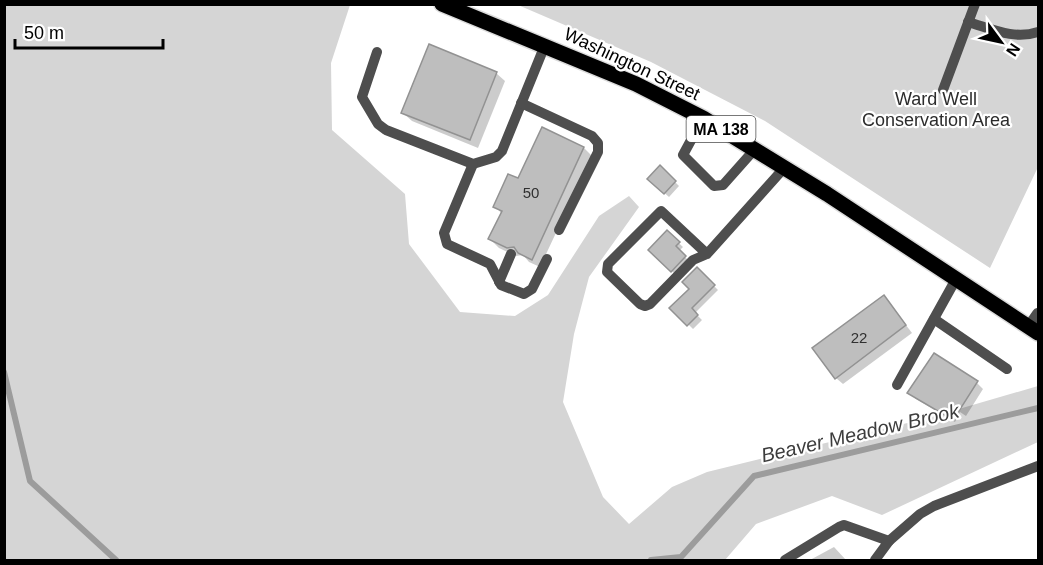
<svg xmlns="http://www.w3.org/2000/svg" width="1043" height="565" font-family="Helvetica,sans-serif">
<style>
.green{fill:#d5d5d5}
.shadow{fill:#0003}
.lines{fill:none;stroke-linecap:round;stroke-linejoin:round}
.stream{stroke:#9c9c9c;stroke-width:6}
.building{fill:#bebebe;stroke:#929292;stroke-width:1.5}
.primary-casing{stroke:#dbdbdb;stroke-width:18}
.lane{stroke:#4e4e4e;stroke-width:10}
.street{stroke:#4e4e4e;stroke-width:12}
.primary{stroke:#000;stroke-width:15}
.labels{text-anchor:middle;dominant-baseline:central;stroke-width:4.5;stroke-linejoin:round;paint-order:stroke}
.number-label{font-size:15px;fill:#303030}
.shield{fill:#fff;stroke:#4c4c4c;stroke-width:1.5}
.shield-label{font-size:16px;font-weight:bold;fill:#000}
.street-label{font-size:18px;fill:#000;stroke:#fff}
.park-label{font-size:18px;fill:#2c2c2c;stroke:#fff}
.water-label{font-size:20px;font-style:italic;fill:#3d3d3d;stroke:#fff}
</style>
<rect width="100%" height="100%" fill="#fff"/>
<g class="green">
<polygon points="4,5 350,5 331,63 332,130 405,194 409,244 460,312 515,316 548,295 599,216 629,196 639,207 589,277 574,334 563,402 603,497 629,524 672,487 707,472 928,418 1038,386 1038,442 882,515 832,496 756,524 725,560 5,560"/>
<polygon points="518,5 1038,5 1038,167 990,268 765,121 651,62"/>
</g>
<g class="shadow">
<polygon points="496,73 505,81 478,148 412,121 403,113"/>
<polygon points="542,129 584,148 592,156 540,267 529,262 523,255 516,256 499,248 490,239 502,214 495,206 518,180"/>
<polygon points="660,167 679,186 669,197 649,179"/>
<polygon points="667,232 683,247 679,251 689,261 676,275 650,250"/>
<polygon points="697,269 718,290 695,313 702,320 693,329 672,308 691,289"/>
<polygon points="890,304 912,333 843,384 836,378"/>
<polygon points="977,383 983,389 966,416 960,412 955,422 916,399 909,393"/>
<polygon points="834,547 846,560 810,560"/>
</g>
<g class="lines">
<g class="stream">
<polyline points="4,372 30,481 116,560"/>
<polyline points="651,560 681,557 754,476 1038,408"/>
</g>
</g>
<g class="building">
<polygon points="429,44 497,72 470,140 401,113"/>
<polygon points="542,127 584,147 532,260 518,253 514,247 507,248 488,239 502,211 493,207 508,174 518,178"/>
<polygon points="660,165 676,181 664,194 647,179"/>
<polygon points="667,230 680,242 676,246 686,256 671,272 648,250"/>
<polygon points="697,267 715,285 692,308 698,315 687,326 669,308 689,289 682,282"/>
<polygon points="884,295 906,325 835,379 812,348"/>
<polygon points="934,353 978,381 959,411 954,407 948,417 907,393"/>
</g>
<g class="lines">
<defs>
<polyline id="primary" points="442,4 636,84 703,118 827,194 1038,333"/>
</defs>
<use href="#primary" class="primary-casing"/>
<g class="lane">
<path d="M 968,22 C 992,29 1014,40 1038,32"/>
<polyline points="377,52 362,97 378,124 386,130 473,164 496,157 502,151 545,45"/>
<polyline points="943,90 975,4"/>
<polyline points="521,103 592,136 598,143 598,152 559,230"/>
<polyline points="703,118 683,155 714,186 723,185 755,149"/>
<polyline points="473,164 444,233 447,244 490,264 501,285 524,294 532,289 547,259"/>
<polyline points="707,254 661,211 608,264 607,272 640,304 645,306 650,304 693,260 707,254 785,167"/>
<polyline points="499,282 511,254"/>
<polyline points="934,319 1007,369"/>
<polyline points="897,385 956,279"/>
<polyline points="889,541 920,514 934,506 1038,466"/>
<polyline points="785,560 839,527 844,525 889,541 875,560"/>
</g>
<polyline class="street" points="1029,327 1038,314"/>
<use href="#primary" class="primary"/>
</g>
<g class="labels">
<g class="number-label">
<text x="531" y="192">50</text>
<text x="859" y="337">22</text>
</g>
<rect class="shield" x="686.5" y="116" width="69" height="26" rx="4.5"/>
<g class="shield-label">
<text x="721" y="129">MA 138</text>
</g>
<g class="street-label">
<text transform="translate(632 64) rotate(25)">Washington Street</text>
</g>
<g class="park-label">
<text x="936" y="99">Ward Well<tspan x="936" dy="21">Conservation Area</tspan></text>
</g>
<g class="water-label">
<text transform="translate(860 433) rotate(-13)">Beaver Meadow Brook</text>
</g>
</g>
<rect width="1043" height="565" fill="none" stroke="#000000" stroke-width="12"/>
<g transform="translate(1001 42) rotate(123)" stroke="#ffffff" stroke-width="4.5" paint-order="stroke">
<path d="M0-4.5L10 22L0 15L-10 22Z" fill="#000000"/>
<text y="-9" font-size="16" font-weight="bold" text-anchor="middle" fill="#000000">N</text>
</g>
<path d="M15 39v9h148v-9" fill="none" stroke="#000000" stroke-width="3"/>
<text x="24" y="39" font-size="18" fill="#000000" stroke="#ffffff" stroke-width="4.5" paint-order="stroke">50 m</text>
</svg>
